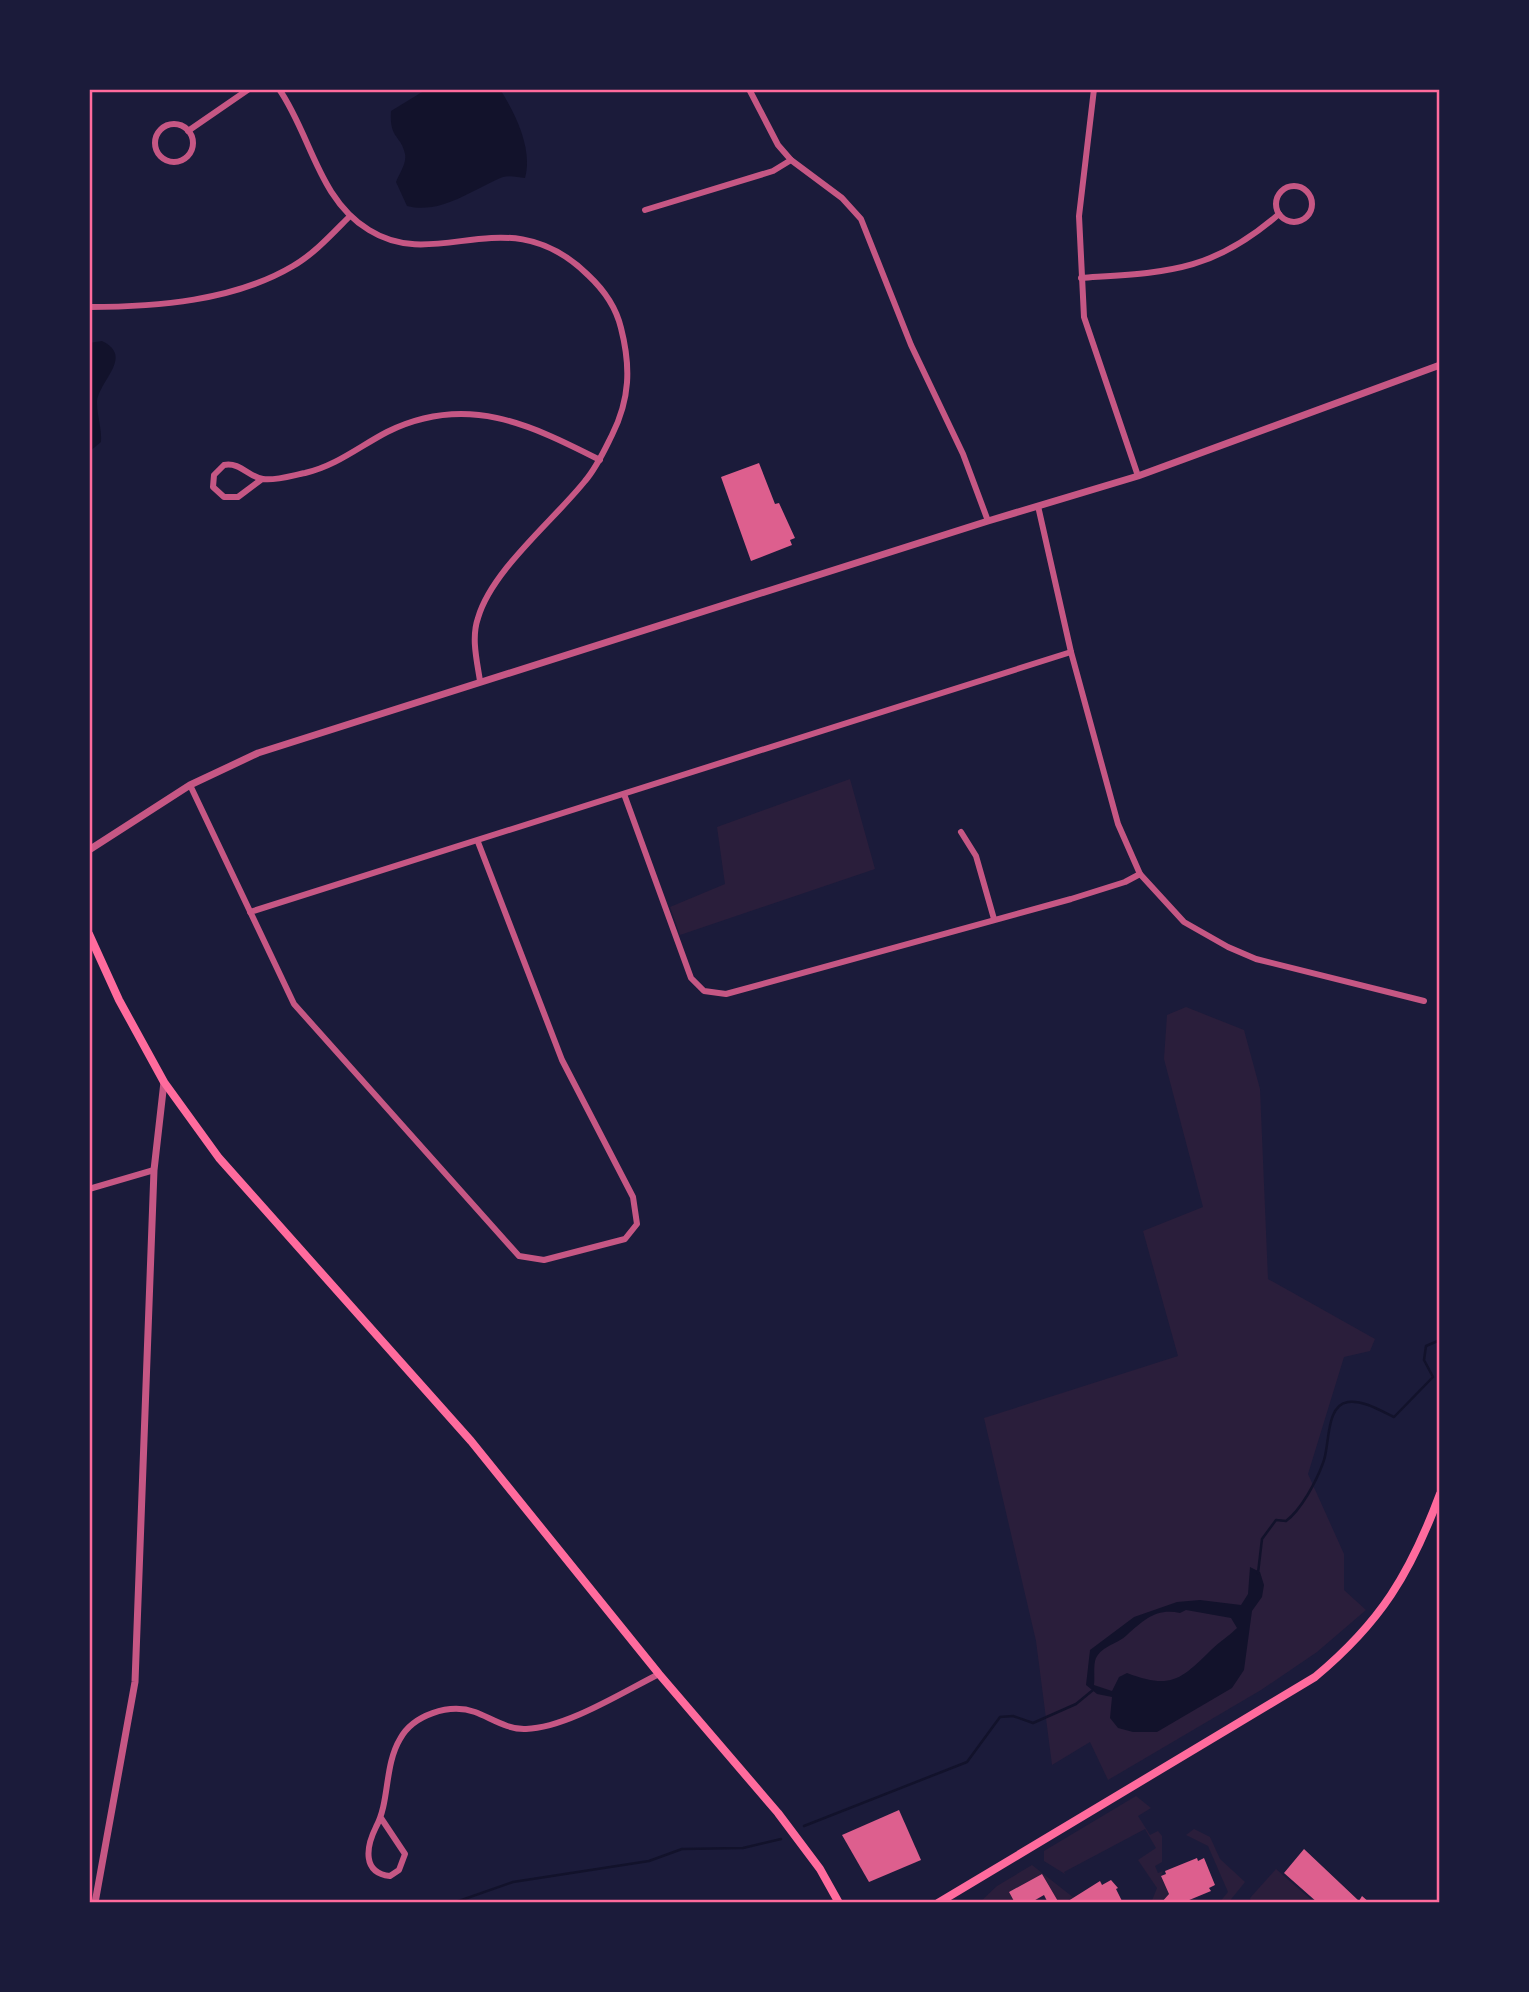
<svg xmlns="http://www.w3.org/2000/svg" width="1529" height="1992" font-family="'Source Sans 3',sans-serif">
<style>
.green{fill:#2a1e3b}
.water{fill:#12122b;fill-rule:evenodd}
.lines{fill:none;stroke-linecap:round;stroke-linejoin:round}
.stream{stroke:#12122b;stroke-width:2.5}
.building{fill:#dd5f8e}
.minor{stroke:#c65784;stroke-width:6}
.tertiary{stroke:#c65784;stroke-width:7}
.secondary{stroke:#ff6b9d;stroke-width:8}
.rail{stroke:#a44b75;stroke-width:2.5}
.neatline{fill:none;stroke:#ff6b9d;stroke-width:2.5}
</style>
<rect width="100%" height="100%" fill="#1b1b3a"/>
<g class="green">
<polygon points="850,779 875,869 680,935 670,907 725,884 717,827"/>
<polygon points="1186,1007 1244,1030 1260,1089 1268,1279 1375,1339 1370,1351 1344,1357 1308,1474 1344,1554 1344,1590 1366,1610 1317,1652 1261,1690 1108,1780 1090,1742 1052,1765 1036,1641 984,1418 1178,1356 1143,1231 1203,1207 1164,1059 1167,1015"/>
<polygon points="1136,1796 1151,1808 1138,1816 1150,1835 1158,1831 1162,1836 1162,1862 1155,1866 1158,1873 1163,1871 1161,1877 1169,1894 1161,1903 1151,1903 1157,1888 1138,1860 1156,1848 1145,1829 1064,1872 1065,1874 1044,1861 1044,1851"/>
<polygon points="1194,1829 1210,1837 1220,1859 1245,1882 1228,1903 1219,1903 1228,1892 1208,1846 1186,1835"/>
<polygon points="1032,1865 1074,1898 1059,1903 1042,1874 1009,1892 1015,1903 979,1903 997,1886"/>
<polygon points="1276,1869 1315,1903 1252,1903 1250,1898"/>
</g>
<g class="water">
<path d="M 427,89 L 500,89 C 516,115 533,149 525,178 C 518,177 509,175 503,177 C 473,189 441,215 407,206 L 396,182 C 399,174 407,163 405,154 C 401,135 389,139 391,111 Z"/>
<path d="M 102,341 C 135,357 98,381 97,403 C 97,416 102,428 101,442 L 89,452 L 89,343 Z"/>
<path d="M 1250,1567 L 1260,1572 L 1264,1585 L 1262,1597 L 1252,1611 L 1244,1670 L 1232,1688 L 1157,1732 L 1133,1732 L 1118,1728 L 1110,1718 L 1112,1697 L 1097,1694 L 1086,1685 L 1090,1650 L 1134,1617 L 1177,1602 L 1200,1600 L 1241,1605 L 1248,1594 ZM 1186,1610 L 1231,1618 L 1237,1628 C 1229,1636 1219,1642 1211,1650 C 1180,1681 1170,1689 1127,1673 L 1119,1677 L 1112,1691 L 1094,1685 C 1095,1677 1093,1665 1096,1658 C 1103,1645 1118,1644 1127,1635 C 1144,1620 1156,1608 1180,1613 Z"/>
</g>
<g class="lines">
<g class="stream">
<path d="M 1258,1573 L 1262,1539 L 1276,1520 L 1286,1521 C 1301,1510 1316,1482 1323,1463 C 1330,1447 1325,1405 1348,1402 C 1364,1400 1381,1411 1394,1417 L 1433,1377 L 1424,1360 L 1426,1346 L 1440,1340"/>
<polyline points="804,1826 967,1762 1000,1717 1013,1716 1033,1723 1076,1704 1093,1690"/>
<polyline points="453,1903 513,1882 649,1861 682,1849 743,1848 781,1839"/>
</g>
</g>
<g class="building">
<polygon points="759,463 775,504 779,503 795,538 790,540 792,545 751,561 721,477"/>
<polygon points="899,1810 921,1860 869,1882 842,1835"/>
<polygon points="1304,1849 1359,1901 1362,1896 1370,1903 1318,1903 1284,1873"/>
<polygon points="1197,1858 1198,1861 1204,1858 1215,1885 1209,1888 1211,1891 1182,1903 1161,1903 1169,1894 1161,1876 1166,1874 1165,1871"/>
<polygon points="1042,1874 1059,1903 1048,1903 1044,1895 1030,1903 1015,1903 1009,1892"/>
<polygon points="1111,1880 1118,1888 1116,1889 1123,1903 1065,1903 1100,1881 1102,1885"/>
</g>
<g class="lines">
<g class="minor">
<path d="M 279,89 C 311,135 318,199 369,230 C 439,274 508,196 588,275 C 603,289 616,307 621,328 C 631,367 630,399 612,435 C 604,451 597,467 585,481 C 554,520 492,570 478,618 C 471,638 477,661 480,681"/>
<polyline points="749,89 778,145 791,160 842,198 861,219 911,345 963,454 988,521"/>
<polyline points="1094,89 1079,216 1084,317 1138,476"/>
<circle cx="174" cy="143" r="19"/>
<polyline points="188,131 249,89"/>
<circle cx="1294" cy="204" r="18"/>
<polyline points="645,210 773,171 791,160"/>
<path d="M 1081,278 C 1167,272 1211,273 1279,214"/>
<path d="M 89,307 C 156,307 234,301 293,266 C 314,254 332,234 349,217"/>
<path d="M 262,479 L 238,497 L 224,497 L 213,487 L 214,475 L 224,465 C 241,462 248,477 263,479 C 275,481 294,475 305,473 C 336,466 360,446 387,432 C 466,393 529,424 600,460"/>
<polyline points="1038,506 1071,652 1118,824 1140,874 1184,922 1228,947 1256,959 1424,1001"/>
<polyline points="190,785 294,1004 519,1256 544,1260 625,1239 637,1224 633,1197 562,1060 478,842"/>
<polyline points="624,794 691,978 704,991 726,994 1071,899 1125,882 1140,874"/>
<polyline points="961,832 976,856 994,919"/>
<polyline points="250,912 1071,652"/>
<polyline points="89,1189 154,1170"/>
<path d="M 381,1818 L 405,1854 L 399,1870 L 390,1876 C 362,1873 366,1847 376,1827 C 390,1801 384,1766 400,1739 C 413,1715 449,1703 475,1712 C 491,1718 508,1730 526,1729 C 566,1728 623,1692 659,1674"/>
</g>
<g class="tertiary">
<polyline points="89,850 190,785 258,753 988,521 1138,476 1440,365"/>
<polyline points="95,1903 135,1682 154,1170 164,1082"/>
</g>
<g class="secondary">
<polyline points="89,934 119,1000 164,1082 219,1158 471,1441 659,1674 778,1813 820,1869 839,1903"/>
<path d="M 938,1903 L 1315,1677 C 1381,1622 1410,1574 1440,1494"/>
</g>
<polyline class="rail" points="1438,1903 1440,1900"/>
</g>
<rect width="1529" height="1992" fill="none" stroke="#1b1b3a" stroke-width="182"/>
<rect x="91" y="91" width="1347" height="1810" class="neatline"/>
</svg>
